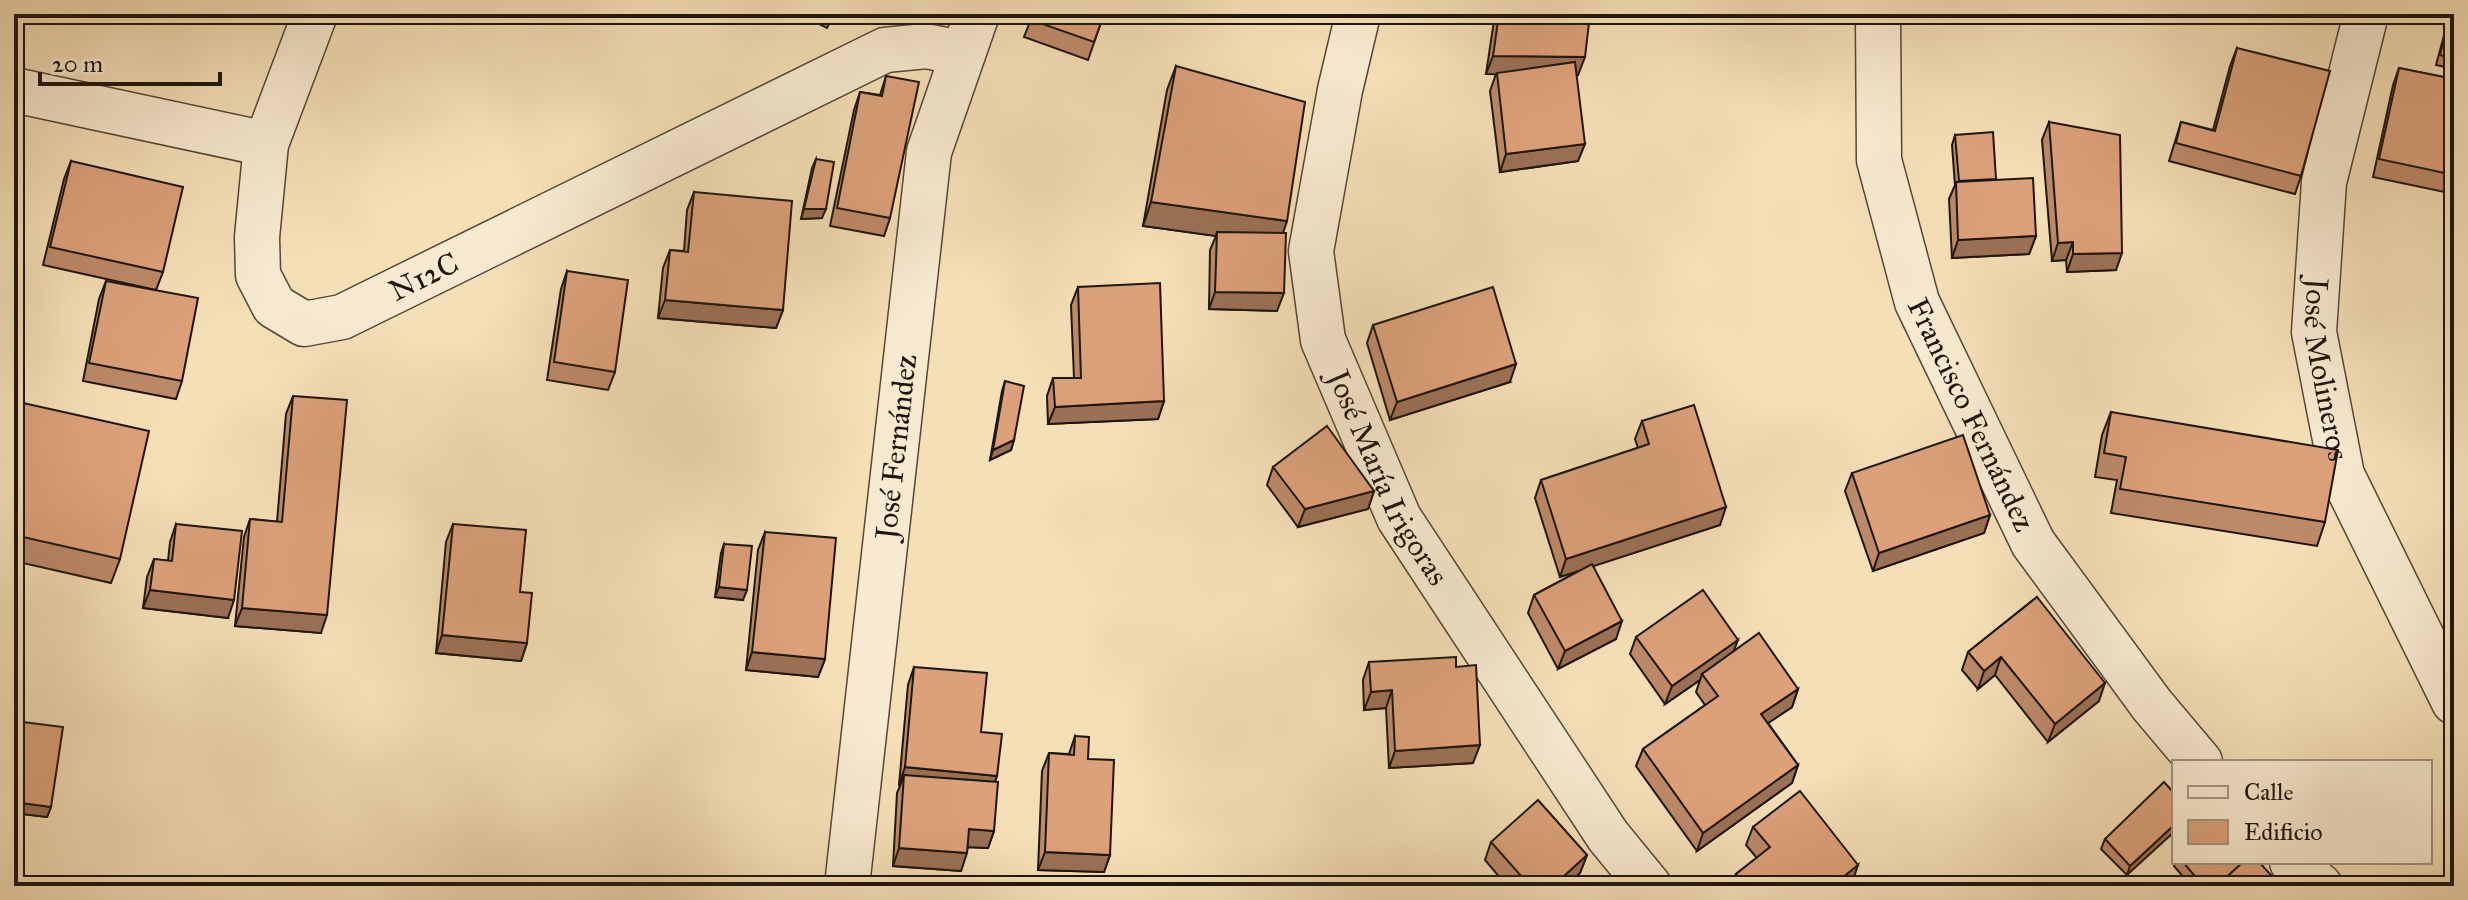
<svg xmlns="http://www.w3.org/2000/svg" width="2468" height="900" font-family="'IM FELL Great Primer',serif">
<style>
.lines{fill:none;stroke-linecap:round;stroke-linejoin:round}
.minor-casing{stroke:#544836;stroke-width:47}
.minor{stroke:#f8ead0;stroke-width:44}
.wall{fill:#bd8a69;stroke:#1e150b;stroke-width:2}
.shaded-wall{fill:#9a7155;stroke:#1e150b;stroke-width:2}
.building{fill:#dca17a;stroke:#1e150b;stroke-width:2}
.labels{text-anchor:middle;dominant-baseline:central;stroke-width:6;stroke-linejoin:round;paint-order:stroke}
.street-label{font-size:30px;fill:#1e150b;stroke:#f8ead0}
</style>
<rect width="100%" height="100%" fill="#f5dfb7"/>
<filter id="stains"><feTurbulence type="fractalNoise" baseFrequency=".0025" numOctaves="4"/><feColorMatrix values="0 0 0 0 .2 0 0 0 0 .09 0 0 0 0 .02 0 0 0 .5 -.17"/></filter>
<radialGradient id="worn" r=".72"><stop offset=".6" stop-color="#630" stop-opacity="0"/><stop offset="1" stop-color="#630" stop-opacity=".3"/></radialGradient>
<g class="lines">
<defs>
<g id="minor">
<path id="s1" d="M 315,14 L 266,144 L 257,237 L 258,275 L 274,306 L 304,324 L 342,317 L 885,50 L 926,46 L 961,53"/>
<path id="s2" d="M 1358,14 L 1340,90 L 1311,251 L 1323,340 L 1399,518 L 1608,836 L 1649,886"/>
<path id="s3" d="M 1878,14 L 1879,160 L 1917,302 L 2033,543 L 2152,705 L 2200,762"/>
<path id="s4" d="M 2366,14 L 2324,182 L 2314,332 L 2342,475 L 2454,702"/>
<polyline points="14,90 266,144"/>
<polyline points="2292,862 2320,886"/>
<path id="s5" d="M 847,886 L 929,152 L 977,14"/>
</g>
</defs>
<use href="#minor" class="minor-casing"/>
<use href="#minor" class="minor"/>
</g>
<g class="wall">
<polygon points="799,14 834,14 827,28"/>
<polygon points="1033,14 1104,14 1088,60 1024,37"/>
<polygon points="1495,14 1590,14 1578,75 1576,75 1578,161 1500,172 1490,91 1496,74 1486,74"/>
<polygon points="2449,17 2454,19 2454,69 2436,65"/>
<polygon points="2237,48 2301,176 2295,194 2169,161 2181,122 2213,130 2230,66"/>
<polygon points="1176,66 1283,233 1277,311 1209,309 1210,250 1216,236 1143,226 1167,90"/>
<polygon points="2399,68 2454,79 2454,194 2373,177 2393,85"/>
<polygon points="886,76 890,218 884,236 830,226 854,110 860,92 880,95"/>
<polygon points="2049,122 2116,270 2067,272 2066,260 2052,261 2042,140"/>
<polygon points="1955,135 1996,179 2036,236 2029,254 1952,258 1949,199 1955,185 1952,145"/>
<polygon points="816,159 822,218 801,219 812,168"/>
<polygon points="71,161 163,272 156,290 43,265 64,179"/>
<polygon points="694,192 783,310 776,328 658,318 663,268 670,250 684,251 687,210"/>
<polygon points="567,271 615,372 608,390 547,380 561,289"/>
<polygon points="106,281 182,381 176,399 83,381 99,299"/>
<polygon points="1078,287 1164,401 1158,419 1048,424 1047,396 1053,378 1074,378 1071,305"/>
<polygon points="1373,325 1510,382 1390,420 1367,343"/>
<polygon points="1005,381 1014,440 1011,450 990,460 1002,391"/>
<polygon points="293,396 321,633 235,626 244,537 250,519 277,522 286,414"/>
<polygon points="14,401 120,559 111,583 14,561"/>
<polygon points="2111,412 2325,522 2317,546 2111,513 2117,480 2095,477 2102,435"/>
<polygon points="1642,421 1720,525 1593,566 1616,639 1558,669 1528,613 1534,595 1581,570 1560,577 1535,498 1541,480 1638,448 1635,439"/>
<polygon points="1273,467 1374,491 1368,509 1298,527 1267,485"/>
<polygon points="1852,473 1990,515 1984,533 1873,571 1845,491"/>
<polygon points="176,524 228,618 143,608 147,577 154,559 168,561 170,542"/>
<polygon points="453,524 520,592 527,643 521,661 436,653 446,542"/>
<polygon points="765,532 825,659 818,677 746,670 758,550"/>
<polygon points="724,544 743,600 715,597 721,553"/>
<polygon points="2037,597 2099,701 2048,742 1995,675 1978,689 1962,670 1968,652"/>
<polygon points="1636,637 1734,651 1798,689 1792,707 1768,723 1798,765 1792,783 1697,851 1636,766 1643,749 1705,705 1696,692 1700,680 1665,704 1630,654"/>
<polygon points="1369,662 1456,667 1473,763 1389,768 1386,708 1364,710 1363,680"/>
<polygon points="914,667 981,732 995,782 994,831 988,848 968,847 961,871 893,866 897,793 900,786 899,785 908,685"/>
<polygon points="23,722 51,807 47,817 14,813 14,768 20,732"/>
<polygon points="1075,736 1088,759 1110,855 1104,872 1038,870 1042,771 1049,753 1069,754"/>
<polygon points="2174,793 2127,875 2101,849 2105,839"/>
<polygon points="1753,827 1852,883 1848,886 1731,886 1736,874 1757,858 1746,845"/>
<polygon points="1491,842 1587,855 1580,873 1566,886 1507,886 1485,860"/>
<polygon points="2176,862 2238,862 2240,865 2281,886 2191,886 2174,866"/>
</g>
<g class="shaded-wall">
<polygon points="1493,56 1585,57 1578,75 1486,74"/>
<polygon points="1585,144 1578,161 1500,172 1506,154"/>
<polygon points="1151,202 1287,221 1279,245 1217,232 1216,236 1143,226"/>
<polygon points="804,209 826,209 822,218 801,219"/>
<polygon points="2036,236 2029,254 1952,258 1958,240"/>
<polygon points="2073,242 2066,260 2052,261 2058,243"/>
<polygon points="2122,253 2116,270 2067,272 2073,254"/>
<polygon points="1215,292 1284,293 1277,311 1209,309"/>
<polygon points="665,300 783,310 776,328 658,318"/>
<polygon points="1516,364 1510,382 1390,420 1397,402"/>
<polygon points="1164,401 1158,419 1048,424 1055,407"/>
<polygon points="1014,440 1011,450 990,460 993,450"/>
<polygon points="1374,491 1368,509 1298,527 1305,509"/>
<polygon points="1726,507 1720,525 1560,577 1566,559"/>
<polygon points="1990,515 1984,533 1873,571 1879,553"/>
<polygon points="719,587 747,590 743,600 715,597"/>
<polygon points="150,590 234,600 228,618 143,608"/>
<polygon points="242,608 327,615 321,633 235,626"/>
<polygon points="1622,621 1616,639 1558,669 1565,651"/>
<polygon points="442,635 527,643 521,661 436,653"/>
<polygon points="1738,640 1731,658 1702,674 1700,680 1665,704 1672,686"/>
<polygon points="752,652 825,659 818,677 746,670"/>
<polygon points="2001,657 1995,675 1978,689 1984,671"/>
<polygon points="2105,683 2099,701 2048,742 2055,724"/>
<polygon points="1798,689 1792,707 1755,732 1761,714"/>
<polygon points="1392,690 1386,708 1364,710 1371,692"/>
<polygon points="1480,745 1473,763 1389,768 1395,751"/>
<polygon points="1798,765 1792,783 1697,851 1703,833"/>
<polygon points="905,767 997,776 991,793 904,775 900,786 899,785"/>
<polygon points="14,802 51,807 47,817 14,813"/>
<polygon points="2174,825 2174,832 2127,875 2130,866"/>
<polygon points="969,829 994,831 988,848 962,847"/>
<polygon points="899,848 967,853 961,871 893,866"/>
<polygon points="1045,852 1110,855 1104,872 1038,870"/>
<polygon points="1587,855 1580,873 1566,886 1553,886"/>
<polygon points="1858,865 1852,883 1848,886 1832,886"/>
</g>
<g class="building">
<polygon points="1033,14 1104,14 1094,42 1031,20"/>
<polygon points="1499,14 1590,14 1585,57 1493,56"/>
<polygon points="2449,17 2454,19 2454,59 2440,55"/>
<polygon points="2237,48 2330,71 2301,176 2176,143 2181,122 2215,131"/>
<polygon points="1575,62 1585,144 1506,154 1497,73"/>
<polygon points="1176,66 1305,102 1287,221 1151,202"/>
<polygon points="2399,68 2454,79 2454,175 2379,159"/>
<polygon points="886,76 919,82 890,218 837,208 860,92 882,96"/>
<polygon points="2049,122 2120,135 2122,253 2073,254 2073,242 2058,243"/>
<polygon points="1993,132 1996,179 1959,181 1955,135"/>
<polygon points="816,159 834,162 826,209 804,209"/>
<polygon points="71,161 183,187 163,272 50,247"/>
<polygon points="2033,178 2036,236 1958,240 1956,182"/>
<polygon points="694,192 792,201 783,310 665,300 670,250 688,252"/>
<polygon points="1217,232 1286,233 1284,293 1215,292"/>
<polygon points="14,265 24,268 14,307"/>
<polygon points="567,271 628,280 615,372 554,362"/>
<polygon points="106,281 198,298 182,381 89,363"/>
<polygon points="1160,283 1164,401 1055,407 1053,378 1081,378 1078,287"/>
<polygon points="1493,287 1516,364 1397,402 1373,325"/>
<polygon points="1005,381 1024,386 1014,440 993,450"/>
<polygon points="293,396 347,400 327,615 242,608 250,519 282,522"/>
<polygon points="14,401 149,431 120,559 14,535"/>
<polygon points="1694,405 1726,507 1566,559 1541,480 1649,444 1642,421"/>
<polygon points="2111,412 2338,450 2325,522 2120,489 2126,457 2104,453"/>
<polygon points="1327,426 1374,491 1305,509 1273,467"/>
<polygon points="1963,435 1990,515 1879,553 1852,473"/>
<polygon points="176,524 242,531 234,600 150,590 154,559 172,561"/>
<polygon points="453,524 526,530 520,592 532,593 527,643 442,635"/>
<polygon points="765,532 836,538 825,659 752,652"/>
<polygon points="724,544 752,546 747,590 719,587"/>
<polygon points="1592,564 1622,621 1565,651 1534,595"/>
<polygon points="1703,590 1738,640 1672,686 1636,637"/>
<polygon points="2037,597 2105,683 2055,724 2001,657 1984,671 1968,652"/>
<polygon points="1759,633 1798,689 1761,714 1798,765 1703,833 1643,749 1718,696 1702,674"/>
<polygon points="1456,657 1456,667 1476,665 1480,745 1395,751 1392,690 1371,692 1369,662"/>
<polygon points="914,667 987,673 981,732 1002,734 997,776 905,767"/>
<polygon points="14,690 22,692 14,744"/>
<polygon points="23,722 63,727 51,807 14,802 14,780"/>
<polygon points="1075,736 1089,737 1088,759 1114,760 1110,855 1045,852 1049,753 1074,755"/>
<polygon points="904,775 998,782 994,831 969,829 967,853 899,848"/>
<polygon points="2164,782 2174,793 2174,825 2130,866 2105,839"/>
<polygon points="1800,791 1858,865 1832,886 1745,886 1736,874 1770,847 1753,827"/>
<polygon points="1538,800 1587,855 1553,886 1530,886 1491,842"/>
<polygon points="2183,862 2238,862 2240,865 2217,886 2203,886"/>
<polygon points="2243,862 2259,862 2281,886 2217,886"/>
</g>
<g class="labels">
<g class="street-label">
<text stroke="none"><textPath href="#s1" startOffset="470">N12C</textPath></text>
<text stroke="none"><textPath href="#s4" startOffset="362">José Molineros</textPath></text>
<text stroke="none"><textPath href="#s3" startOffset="418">Francisco Fernández</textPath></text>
<text stroke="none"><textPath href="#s5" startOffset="442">José Fernández</textPath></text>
<text stroke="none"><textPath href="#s2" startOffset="484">José María Irigoras</textPath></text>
</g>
</g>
<rect width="2468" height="900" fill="none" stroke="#f5dfb7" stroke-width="48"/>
<rect x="16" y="16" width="2436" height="868" fill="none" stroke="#1e150b" stroke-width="4"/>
<rect x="24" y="24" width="2420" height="852" fill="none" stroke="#1e150b" stroke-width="2"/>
<rect x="2172" y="760" width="260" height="104" fill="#f8ead0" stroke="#a19581" stroke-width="2"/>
<rect x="2188" y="786" width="40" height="12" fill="#f8ead0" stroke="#a19581" stroke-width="2"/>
<text x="2244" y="800" font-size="24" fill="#1e150b">Calle</text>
<rect x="2188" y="820" width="40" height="24" fill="#dca17a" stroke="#a19581" stroke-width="2"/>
<text x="2244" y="840" font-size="24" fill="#1e150b">Edificio</text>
<path d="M40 72v12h180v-12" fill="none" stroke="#1e150b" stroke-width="4"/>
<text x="52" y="72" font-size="24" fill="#1e150b" stroke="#f8ead0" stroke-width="6" paint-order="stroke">20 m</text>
<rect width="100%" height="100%" filter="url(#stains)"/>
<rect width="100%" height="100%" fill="url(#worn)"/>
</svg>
